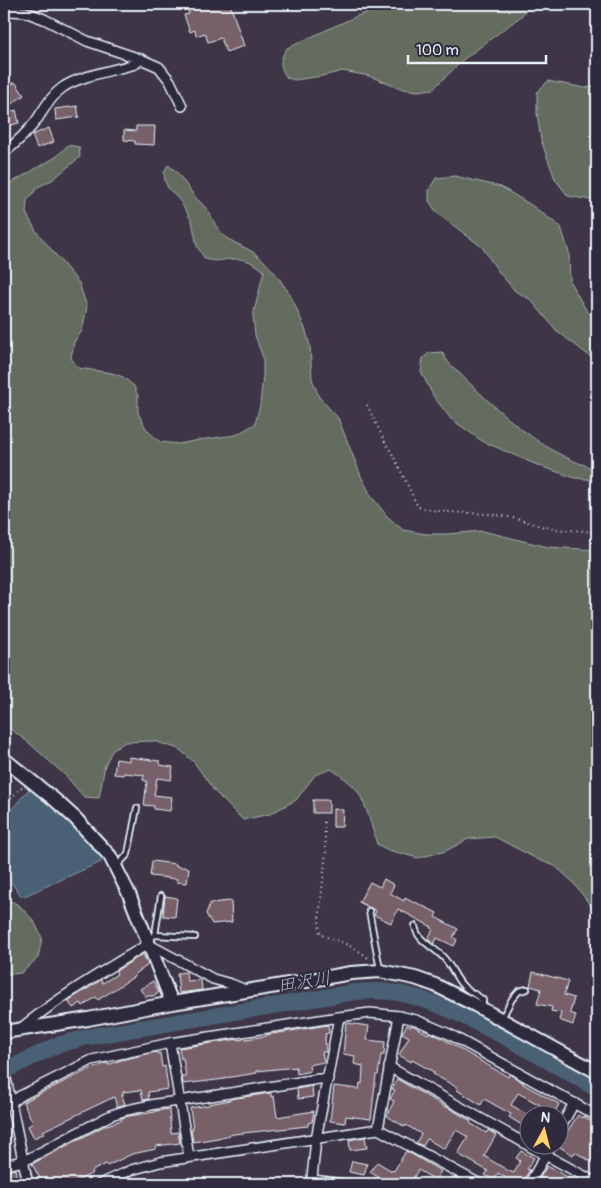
<svg xmlns="http://www.w3.org/2000/svg" width="601" height="1188" font-family="Pangolin,'Klee One',sans-serif">
<style>
.green{fill:#646c5f;stroke:#a6aeac}
.water{fill:#4a6075;stroke:#899aa9}
.lines{fill:none;stroke-linecap:round;stroke-linejoin:round}
.river{stroke:#4a6075;stroke-width:16}
.building{fill:#786069;stroke:#e8f1f8}
.lane-casing{stroke:#e8f1f8;stroke-width:8}
.street-casing{stroke:#e8f1f8;stroke-width:12}
.secondary-casing{stroke:#e8f1f8;stroke-width:16}
.path{stroke:#e8f1f8;stroke-width:2;stroke-dasharray:1 4;stroke-linecap:butt}
.lane{stroke:#2f2a3d;stroke-width:4.5}
.street{stroke:#2f2a3d;stroke-width:9}
.secondary{stroke:#2f2a3d;stroke-width:12}
.labels{text-anchor:middle;dominant-baseline:central;stroke-width:4;stroke-linejoin:round;paint-order:stroke}
.water-label{font-size:18px;font-style:italic;fill:#a9b7c4;stroke:#2f2a3d}
</style>
<rect width="100%" height="100%" fill="#3e3546"/>
<filter id="ink" filterUnits="userSpaceOnUse"><feTurbulence type="fractalNoise" baseFrequency=".02" numOctaves="2"/><feDisplacementMap in="SourceGraphic" scale="10" xChannelSelector="R" yChannelSelector="G"/><feConvolveMatrix kernelMatrix="1 2 1 2 8 2 1 2 1" color-interpolation-filters="sRGB"/></filter>
<g filter="url(#ink)">
<g class="green">
<path d="M 393,4 L 532,4 L 520,17 L 464,59 L 433,89 L 418,91 L 403,89 L 369,76 L 343,71 L 322,76 L 295,80 L 287,78 C 279,66 279,60 287,48 L 357,16 Z"/>
<polygon points="548,81 585,88 597,86 597,201 568,196 555,179 541,140 537,113 537,92"/>
<path d="M 68,145 L 79,147 L 80,157 L 52,180 L 38,187 L 27,201 L 26,213 L 36,231 L 79,283 L 87,307 L 82,331 L 74,342 L 71,358 L 78,368 L 112,373 L 123,377 L 134,386 L 138,396 L 138,413 L 147,430 L 160,442 L 179,444 L 199,440 L 236,435 L 255,424 L 260,405 L 263,376 L 263,358 L 255,335 L 253,316 L 264,271 C 256,264 246,258 234,259 C 221,259 220,263 205,259 L 197,246 L 192,221 L 180,201 L 168,188 L 165,181 L 164,172 L 168,165 L 176,171 L 196,198 L 208,210 L 217,227 L 226,238 L 253,252 L 264,261 L 276,274 L 291,296 L 306,331 L 310,346 L 312,379 L 319,397 L 338,418 L 361,476 L 371,496 L 387,516 L 403,530 L 426,534 L 447,534 L 483,531 L 548,547 L 597,550 L 597,919 L 591,906 L 572,881 L 555,866 L 539,860 L 495,837 L 468,839 L 446,851 L 418,858 L 388,850 L 377,844 C 372,828 367,806 358,792 C 352,783 340,775 331,769 L 315,775 L 296,800 L 270,814 L 243,820 L 215,792 L 194,762 L 179,749 L 154,741 L 125,742 L 112,751 L 105,765 L 99,798 L 84,797 L 66,776 L 28,742 L 4,724 L 4,187 L 56,157 Z"/>
<polygon points="455,176 501,187 531,205 561,227 569,253 570,282 586,310 597,320 597,362 556,330 531,300 515,291 498,271 482,247 437,213 429,201 429,190 436,178"/>
<path d="M 442,352 L 448,362 C 490,403 539,454 597,469 L 597,480 L 575,478 L 537,465 L 482,441 L 451,419 L 434,397 L 421,372 L 423,358 L 429,353 Z"/>
<polygon points="4,897 20,906 34,921 42,938 38,958 21,973 4,975"/>
</g>
<polygon class="water" points="30,788 77,826 100,855 102,859 101,862 22,897 4,873 4,818"/>
<g class="lines">
<path class="river" d="M 4,1071 L 57,1045 L 88,1037 L 355,992 C 369,991 383,990 397,993 C 422,997 446,1008 469,1019 C 513,1040 555,1065 597,1089"/>
</g>
<g class="building">
<polygon points="200,4 230,4 244,46 226,52 221,38 208,42 205,33 196,36 195,30 190,32 184,15 189,14 187,8"/>
<polygon points="15,82 24,95 9,106 4,99 4,90"/>
<polygon points="77,106 79,117 56,120 55,109"/>
<polygon points="16,110 19,123 7,126 4,114"/>
<polygon points="136,126 155,126 154,145 135,144 135,141 124,140 124,130 136,131"/>
<polygon points="49,128 54,142 37,148 32,135"/>
<polygon points="129,757 160,761 160,765 173,767 171,780 157,778 154,795 172,797 170,811 154,809 154,806 144,805 147,781 143,780 144,775 124,773 123,775 114,774 116,759 129,761"/>
<rect x="313" y="800" width="16" height="13"/>
<polygon points="333,809 343,810 342,827 333,827"/>
<polygon points="152,861 176,864 176,866 189,868 187,883 177,882 177,879 150,876"/>
<polygon points="384,879 394,885 390,893 404,901 405,898 414,903 415,902 437,913 435,917 458,929 453,937 457,940 454,946 437,938 434,944 431,942 428,939 433,929 431,928 432,927 398,909 391,923 374,915 376,911 359,902 370,882 380,887"/>
<polygon points="165,896 177,898 175,917 163,916"/>
<polygon points="231,901 232,922 212,924 206,914 210,903"/>
<polygon points="143,954 148,965 134,975 135,976 98,1000 96,997 83,1006 81,1003 73,1008 68,1001 101,980 103,983 117,974 116,971"/>
<polygon points="186,972 187,981 201,980 202,990 179,993 177,973"/>
<polygon points="533,972 568,981 564,995 574,998 570,1013 576,1015 573,1025 559,1020 561,1013 551,1011 552,1007 537,1004 541,989 530,986"/>
<polygon points="153,981 159,992 153,996 145,996 140,989"/>
<polygon points="346,1023 369,1026 367,1040 385,1042 384,1055 381,1055 378,1075 376,1075 371,1119 346,1116 345,1123 330,1121 334,1086 359,1089 360,1083 362,1084 363,1066 354,1064 355,1056 343,1054"/>
<polygon points="328,1025 329,1033 325,1034 326,1037 325,1037 326,1052 322,1052 324,1062 309,1065 310,1071 297,1074 296,1067 257,1071 257,1073 225,1078 225,1079 183,1084 182,1077 186,1077 183,1058 181,1059 179,1048 239,1039 239,1040 266,1036 266,1035"/>
<polygon points="407,1025 411,1027 412,1025 414,1026 428,1034 429,1032 440,1037 508,1077 509,1074 524,1083 523,1084 559,1104 554,1114 539,1107 540,1105 518,1093 511,1105 528,1115 528,1129 509,1117 511,1114 484,1099 481,1105 457,1090 458,1088 433,1074 434,1072 412,1060 411,1062 399,1055 409,1037 402,1033"/>
<polygon points="156,1052 156,1053 160,1053 162,1067 165,1066 168,1089 148,1092 149,1099 143,1100 141,1090 123,1092 123,1095 122,1095 125,1104 117,1107 114,1097 43,1131 45,1133 34,1138 28,1126 33,1123 23,1102 92,1068 93,1069 106,1063 108,1063 108,1065 121,1060"/>
<polygon points="397,1079 447,1108 447,1107 471,1121 470,1123 486,1133 488,1130 496,1135 484,1156 507,1170 514,1173 520,1161 516,1158 521,1151 534,1158 527,1169 530,1170 521,1184 516,1184 498,1173 494,1180 485,1175 488,1171 458,1154 468,1137 456,1130 444,1149 427,1139 423,1146 416,1143 421,1134 406,1125 405,1127 387,1116 394,1101 390,1099 395,1090 392,1089"/>
<polygon points="312,1086 313,1097 298,1099 297,1089"/>
<polygon points="271,1093 271,1097 274,1096 277,1117 314,1111 312,1122 308,1123 308,1126 234,1134 218,1138 193,1142 191,1129 193,1129 190,1108 209,1105 209,1104 231,1100 230,1099"/>
<polygon points="169,1109 171,1133 178,1132 180,1143 156,1146 156,1149 132,1154 107,1166 106,1164 92,1171 93,1173 71,1184 43,1184 32,1164 104,1126 122,1120 121,1118 129,1116 155,1112 155,1111"/>
<polygon points="578,1115 582,1118 583,1116 597,1125 597,1165 575,1152 573,1155 558,1146"/>
<polygon points="365,1137 367,1148 350,1150 349,1140"/>
<polygon points="406,1151 441,1171 436,1180 418,1170 410,1184 395,1184 385,1178 384,1181 370,1172 377,1162 392,1171 393,1170 394,1171"/>
<polygon points="352,1161 367,1164 364,1175 349,1172"/>
<polygon points="547,1166 564,1175 580,1184 551,1184 540,1178"/>
<polygon points="15,1169 17,1179 4,1182 4,1171"/>
</g>
<g class="lines">
<defs>
<g id="lane">
<polyline points="117,866 128,854 137,808"/>
<polyline points="369,911 380,969"/>
<path d="M 415,926 C 417,941 434,947 443,957 C 452,966 455,978 463,986 C 469,992 477,995 483,1000 L 482,1007"/>
<polyline points="155,935 195,937"/>
<polyline points="149,939 155,935 161,896"/>
<polyline points="502,1018 512,999 519,991 527,989"/>
</g>
<g id="street">
<polyline points="4,14 11,11 25,12 44,19 87,41 143,60 159,67 170,81 182,106"/>
<path d="M 4,153 C 16,143 26,134 36,121 C 44,109 51,96 62,88 C 78,76 115,70 135,64 L 141,59"/>
<polyline points="339,1017 316,1139 312,1178 313,1180 344,1184"/>
<path d="M 20,1029 C 60,996 104,971 148,944 L 213,979 L 231,984 L 248,991"/>
<polyline points="170,1043 189,1157"/>
<polyline points="389,1067 528,1145"/>
<polyline points="4,1069 28,1184"/>
<polyline points="4,1105 10,1103 20,1096 92,1060 170,1043 339,1017 370,1013 399,1016 416,1020 449,1034 597,1116"/>
<polyline points="378,1129 399,1016"/>
<polyline points="558,1132 574,1103"/>
<polyline points="529,1146 597,1183"/>
<polyline points="4,1165 24,1161 111,1115 127,1110 156,1104 179,1101 319,1079 328,1079"/>
<polyline points="100,1184 131,1170 160,1162 378,1129 480,1184"/>
<polyline points="529,1184 551,1146"/>
</g>
<g id="secondary">
<polyline points="4,759 55,800 75,818 110,856 129,894 172,1003"/>
<polyline points="4,1032 88,1019 172,1003 289,984 351,973 380,971 415,978 435,985 475,1005 597,1072"/>
</g>
</defs>
<use href="#lane" class="lane-casing"/>
<use href="#street" class="street-casing"/>
<use href="#secondary" class="secondary-casing"/>
<g class="path">
<path d="M 367,405 L 385,442 L 393,455 L 418,507 C 446,515 475,511 503,516 C 521,519 537,526 555,529 C 570,531 583,529 597,534"/>
<polyline points="4,806 22,787"/>
<path d="M 324,822 L 326,851 L 319,920 L 320,934 C 325,937 330,938 335,940 C 346,943 363,952 370,960"/>
</g>
<use href="#lane" class="lane"/>
<use href="#street" class="street"/>
<use href="#secondary" class="secondary"/>
</g>
</g>
<g class="labels">
<g class="water-label">
<text transform="translate(304 982) rotate(-9)">田沢川</text>
</g>
</g>
<rect width="601" height="1188" fill="none" stroke="#2f2a3d" stroke-width="20"/>
<rect x="10" y="10" width="581" height="1168" fill="none" stroke="#e8f1f8" stroke-width="2" filter="url(#ink)"/>
<g transform="translate(544 1130) rotate(7)"><circle r="24" fill="#2f2a3d" stroke="#797a88"/>
<path d="M0-4L9 19L0 12L-9 19Z" fill="#ffd166"/>
<text y="-8" font-size="14" font-weight="bold" text-anchor="middle" fill="#e8f1f8">N</text>
</g>
<path d="M408 55v8h138v-8" fill="none" stroke="#e8f1f8" stroke-width="2.5"/>
<text x="416" y="55" font-size="15" fill="#e8f1f8" stroke="#2f2a3d" stroke-width="4" paint-order="stroke">100 m</text>
</svg>
